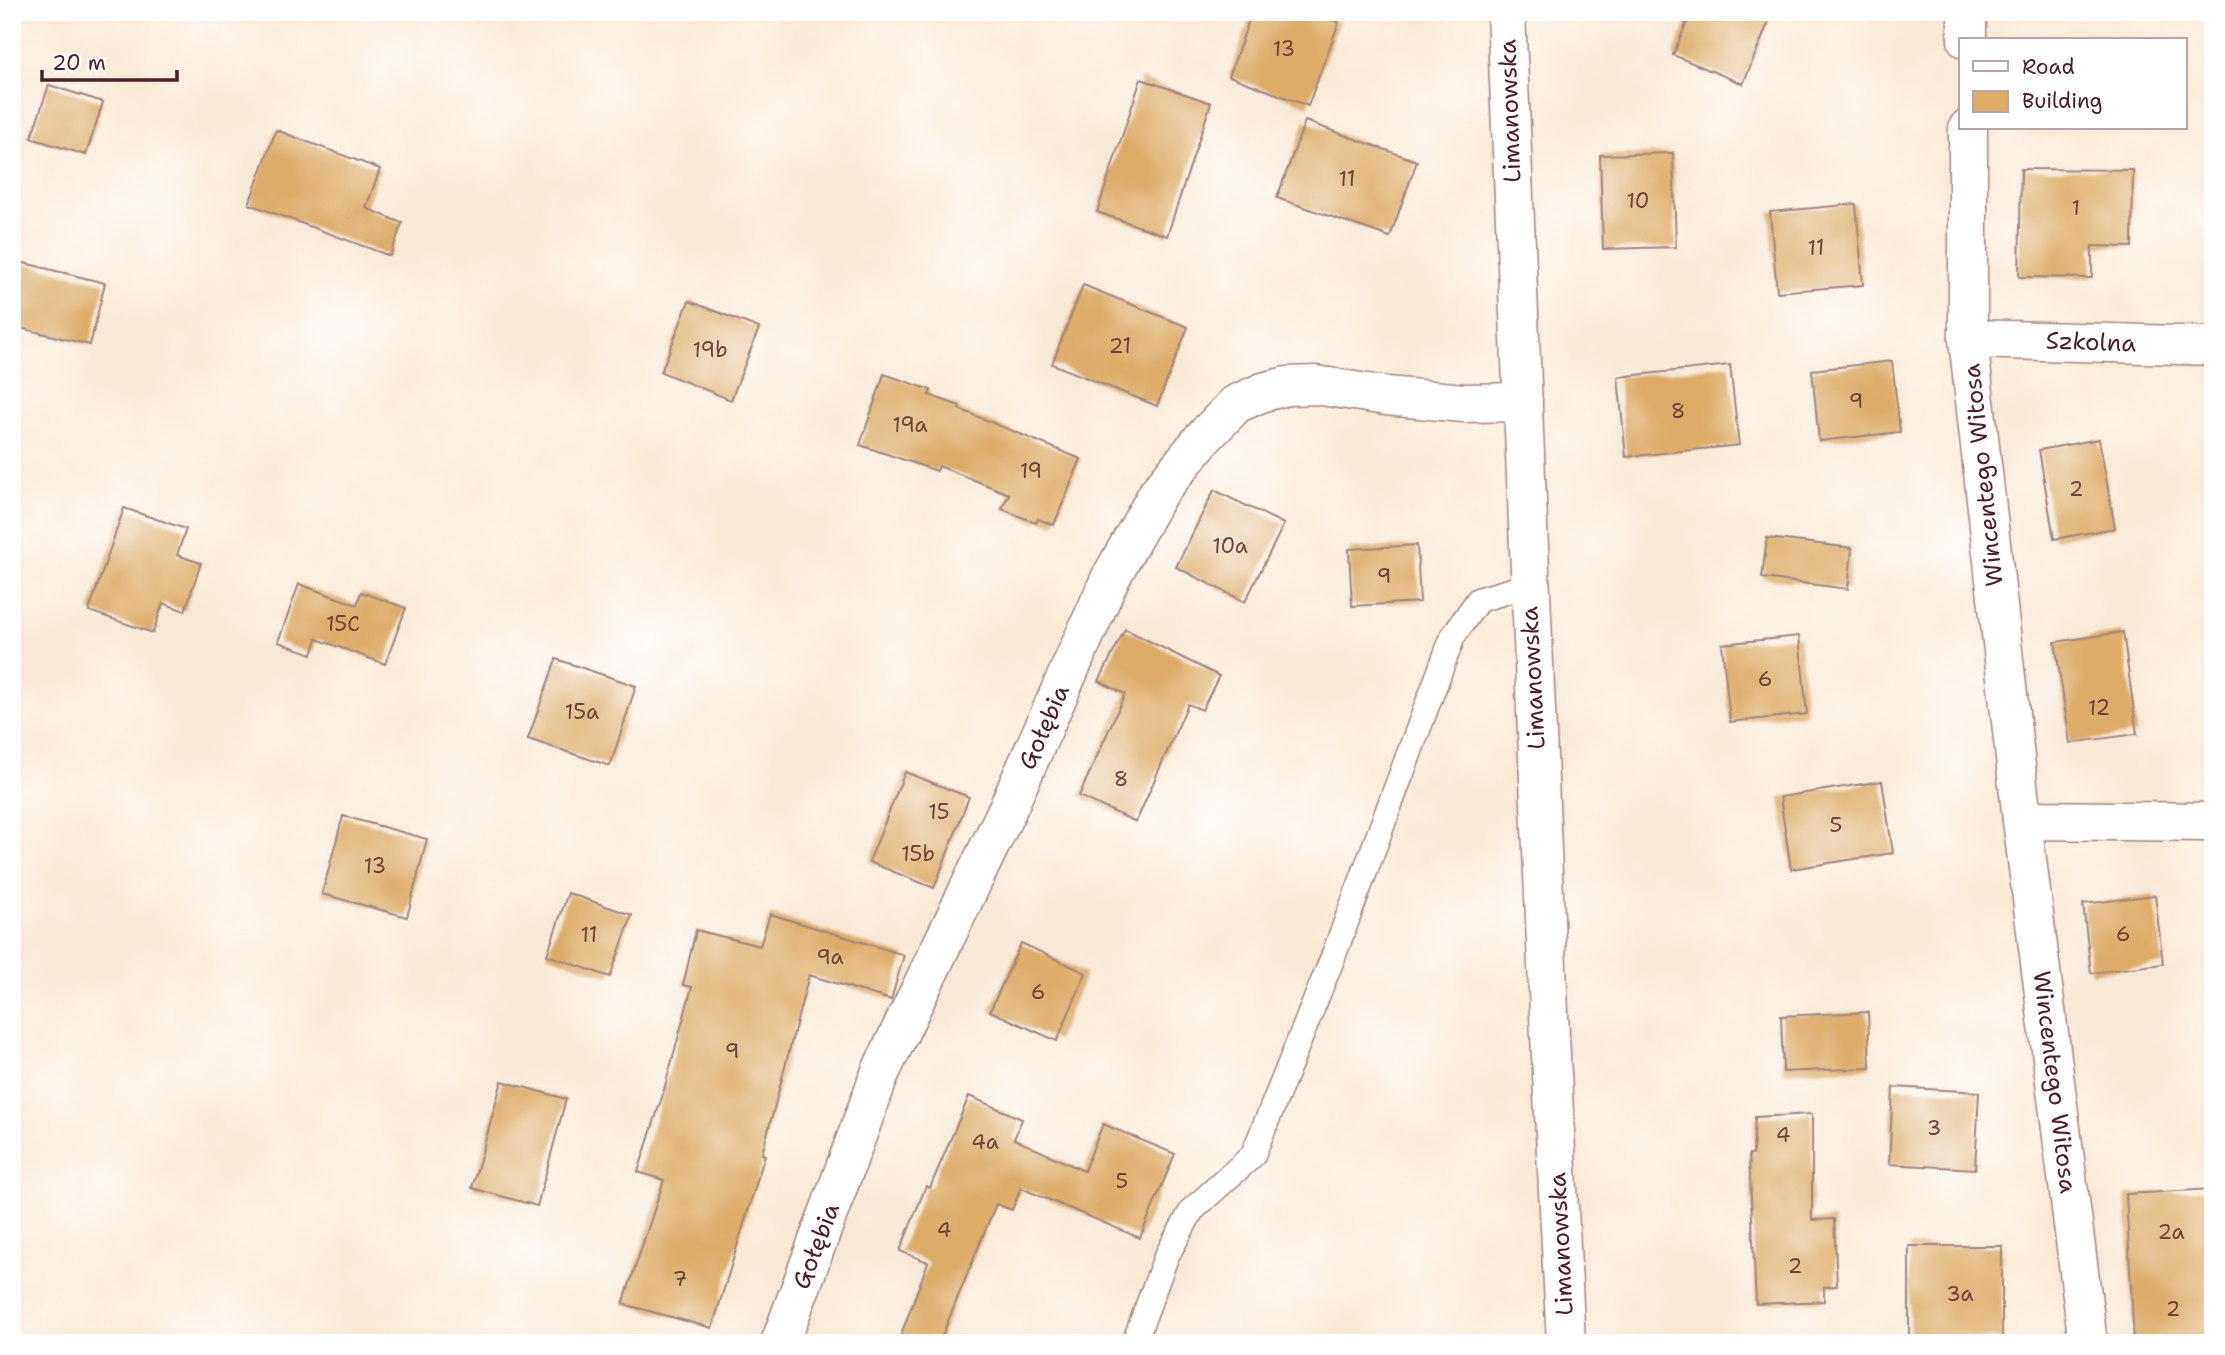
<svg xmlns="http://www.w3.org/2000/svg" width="2225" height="1355" font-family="'Shantell Sans',sans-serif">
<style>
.building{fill:#ddac67}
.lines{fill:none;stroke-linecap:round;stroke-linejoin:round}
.lane-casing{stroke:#a18480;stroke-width:27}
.street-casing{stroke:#a18480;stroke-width:41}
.secondary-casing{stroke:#a18480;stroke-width:41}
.lane{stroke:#fff;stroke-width:24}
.street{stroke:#fff;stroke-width:38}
.secondary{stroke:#fff;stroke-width:38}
.labels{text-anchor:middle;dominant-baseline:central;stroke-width:7;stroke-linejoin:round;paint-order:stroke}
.number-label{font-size:21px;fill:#6f423a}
.street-label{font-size:24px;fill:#4a1f2b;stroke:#fff}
</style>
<rect width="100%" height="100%" fill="#fff"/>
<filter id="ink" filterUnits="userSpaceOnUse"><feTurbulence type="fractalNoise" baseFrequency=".0143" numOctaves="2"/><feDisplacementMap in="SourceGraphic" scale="14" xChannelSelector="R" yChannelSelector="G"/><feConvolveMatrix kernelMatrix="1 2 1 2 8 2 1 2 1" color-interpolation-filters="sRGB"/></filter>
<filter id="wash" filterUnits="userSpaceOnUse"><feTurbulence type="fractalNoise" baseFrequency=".00686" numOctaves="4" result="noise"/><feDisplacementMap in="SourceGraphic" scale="28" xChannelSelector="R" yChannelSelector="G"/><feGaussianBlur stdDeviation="1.57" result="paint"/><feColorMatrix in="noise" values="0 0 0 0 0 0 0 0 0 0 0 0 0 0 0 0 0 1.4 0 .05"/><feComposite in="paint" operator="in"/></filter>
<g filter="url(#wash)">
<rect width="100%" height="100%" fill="#f8e9d6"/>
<g id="blocks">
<g class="building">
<polygon points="1252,12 1312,12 1339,22 1308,106 1229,76"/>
<polygon points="1691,12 1773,12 1743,84 1673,55"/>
<polygon points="1141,79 1211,103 1167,236 1097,212"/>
<polygon points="49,85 103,102 86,155 31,138"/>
<polygon points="1305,121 1417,161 1390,237 1277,198"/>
<polygon points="276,130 380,169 366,208 402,223 390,256 249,204"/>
<polygon points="1673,153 1676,247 1603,249 1600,155"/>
<polygon points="2021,169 2133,170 2132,247 2092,246 2092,278 2019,277"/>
<polygon points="1856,204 1863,285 1777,292 1770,212"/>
<polygon points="12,260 105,283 90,345 12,326"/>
<polygon points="1083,285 1188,327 1157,406 1052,364"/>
<polygon points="689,301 759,328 731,400 661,372"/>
<polygon points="1892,361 1900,432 1819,441 1812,370"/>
<polygon points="1730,365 1739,445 1626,457 1618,377"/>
<polygon points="884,374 931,390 929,395 960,406 959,409 1081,459 1054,525 1038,519 1036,523 1002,509 1009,494 939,466 937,471 860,445"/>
<polygon points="2099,439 2115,528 2054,539 2039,450"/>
<polygon points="1214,490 1284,524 1245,602 1176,567"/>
<polygon points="124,508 186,529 177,555 201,563 185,611 163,603 153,633 89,611"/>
<polygon points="1767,538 1852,548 1848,589 1762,578"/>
<polygon points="1417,545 1420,602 1352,606 1349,549"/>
<polygon points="299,584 357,605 361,592 406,608 385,664 317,639 312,654 278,642"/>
<polygon points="1125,629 1219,676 1202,710 1188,704 1136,822 1079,796 1125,694 1099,681"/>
<polygon points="2123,632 2137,734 2070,743 2055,642"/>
<polygon points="1799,636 1807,714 1730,722 1722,644"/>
<polygon points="556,659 636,686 610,766 528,739"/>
<polygon points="905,772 969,797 934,888 869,862"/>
<polygon points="1882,781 1893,853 1791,869 1780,797"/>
<polygon points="343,816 427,839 407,917 322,894"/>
<polygon points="568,893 632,915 610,977 547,955"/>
<polygon points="2155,895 2163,964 2091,973 2083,904"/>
<polygon points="770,914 904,955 891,1000 809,975 762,1154 765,1155 712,1328 623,1304 664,1180 638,1172 662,1097 692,987 683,985 696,930 760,946"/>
<polygon points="1021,943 1086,973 1057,1041 990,1011"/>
<polygon points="1868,1012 1870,1068 1783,1072 1781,1016"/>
<polygon points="502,1081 566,1099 537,1206 472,1188"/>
<polygon points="1893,1087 1979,1092 1975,1169 1889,1164"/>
<polygon points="969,1096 1022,1119 1014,1139 1084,1171 1103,1124 1175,1154 1140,1238 1021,1188 1012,1210 996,1204 939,1343 898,1343 928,1262 900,1251 926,1186 930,1188"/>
<polygon points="1812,1114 1812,1220 1834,1219 1837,1286 1824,1287 1824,1301 1756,1304 1749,1154 1753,1154 1755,1117"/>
<polygon points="2213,1189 2213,1343 2134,1343 2126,1194"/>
<rect x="1909" y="1246" width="93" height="93"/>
</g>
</g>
</g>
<g filter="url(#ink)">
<use href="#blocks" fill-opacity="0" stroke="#a18480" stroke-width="2"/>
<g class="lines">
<defs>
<polyline id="lane" points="1134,1343 1166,1257 1192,1210 1253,1155 1333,957 1453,636 1478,600 1529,585"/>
<g id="street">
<polyline points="1967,12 1967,40"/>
<polyline points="1968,128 1968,339 2022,820 2088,1343"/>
<polyline points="1968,339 2213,346"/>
<polyline points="2022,820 2213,822"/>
<polyline points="780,1343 881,1071 1007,810 1110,579 1158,493 1203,438 1236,404 1263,392 1287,386 1316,385 1386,396 1464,403 1523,402"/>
</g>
<polyline id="secondary" points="1506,12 1550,1036 1566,1343"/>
</defs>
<use href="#lane" class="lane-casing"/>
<use href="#street" class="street-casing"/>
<use href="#secondary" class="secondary-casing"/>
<use href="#lane" class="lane"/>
<use href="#street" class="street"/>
<use href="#secondary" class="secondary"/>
</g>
</g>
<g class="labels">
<g class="number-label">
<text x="1284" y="49">13</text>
<text x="1347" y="179">11</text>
<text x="1638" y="201">10</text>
<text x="2076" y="208">1</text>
<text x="1816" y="248">11</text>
<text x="1120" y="346">21</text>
<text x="710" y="350">19b</text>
<text x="1856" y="401">9</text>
<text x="1678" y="411">8</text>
<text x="910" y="425">19a</text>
<text x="1031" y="471">19</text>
<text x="2076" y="489">2</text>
<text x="1230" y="546">10a</text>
<text x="1384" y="576">9</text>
<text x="343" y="624">15C</text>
<text x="1765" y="679">6</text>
<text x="2099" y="708">12</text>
<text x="582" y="712">15a</text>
<text x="1121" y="779">8</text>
<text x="939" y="812">15</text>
<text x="1836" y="825">5</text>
<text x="918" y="854">15b</text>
<text x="375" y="866">13</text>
<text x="2123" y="934">6</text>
<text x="589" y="935">11</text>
<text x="830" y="957">9a</text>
<text x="1038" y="992">6</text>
<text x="732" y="1051">9</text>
<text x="1934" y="1128">3</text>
<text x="1783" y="1135">4</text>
<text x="985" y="1142">4a</text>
<text x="1122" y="1181">5</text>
<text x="944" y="1230">4</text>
<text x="2171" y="1232">2a</text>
<text x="1795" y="1266">2</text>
<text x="680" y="1279">7</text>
<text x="1960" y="1294">3a</text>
<text x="2173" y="1309">2</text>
</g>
<g class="street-label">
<text transform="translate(1510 111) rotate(-92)">Limanowska</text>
<text transform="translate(2091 342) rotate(2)">Szkolna</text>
<text transform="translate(1983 475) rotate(-96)">Wincentego Witosa</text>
<text transform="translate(1533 678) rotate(-93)">Limanowska</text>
<text transform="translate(1044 727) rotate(-66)">Gołębia</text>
<text transform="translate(2055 1082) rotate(83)">Wincentego Witosa</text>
<text transform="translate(1561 1244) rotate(-93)">Limanowska</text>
<text transform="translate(816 1246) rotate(-69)">Gołębia</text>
</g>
</g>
<rect width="2225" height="1355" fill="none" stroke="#fff" stroke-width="42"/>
<rect x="1959" y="38" width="228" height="91" fill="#ffffff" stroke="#b7a5aa" stroke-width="2"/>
<rect x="1973" y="61" width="35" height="10" fill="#ffffff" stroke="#b7a5aa" stroke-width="2"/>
<text x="2022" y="74" font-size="21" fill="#4a1f2b">Road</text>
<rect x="1973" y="91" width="35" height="21" fill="#ddac67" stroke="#b7a5aa" stroke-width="2"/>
<text x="2022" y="108" font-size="21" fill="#4a1f2b">Building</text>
<path d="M42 70v10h135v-10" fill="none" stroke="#4a1f2b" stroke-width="3.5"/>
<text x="52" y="70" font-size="21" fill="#4a1f2b" stroke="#ffffff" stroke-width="5" paint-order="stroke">20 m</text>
</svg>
